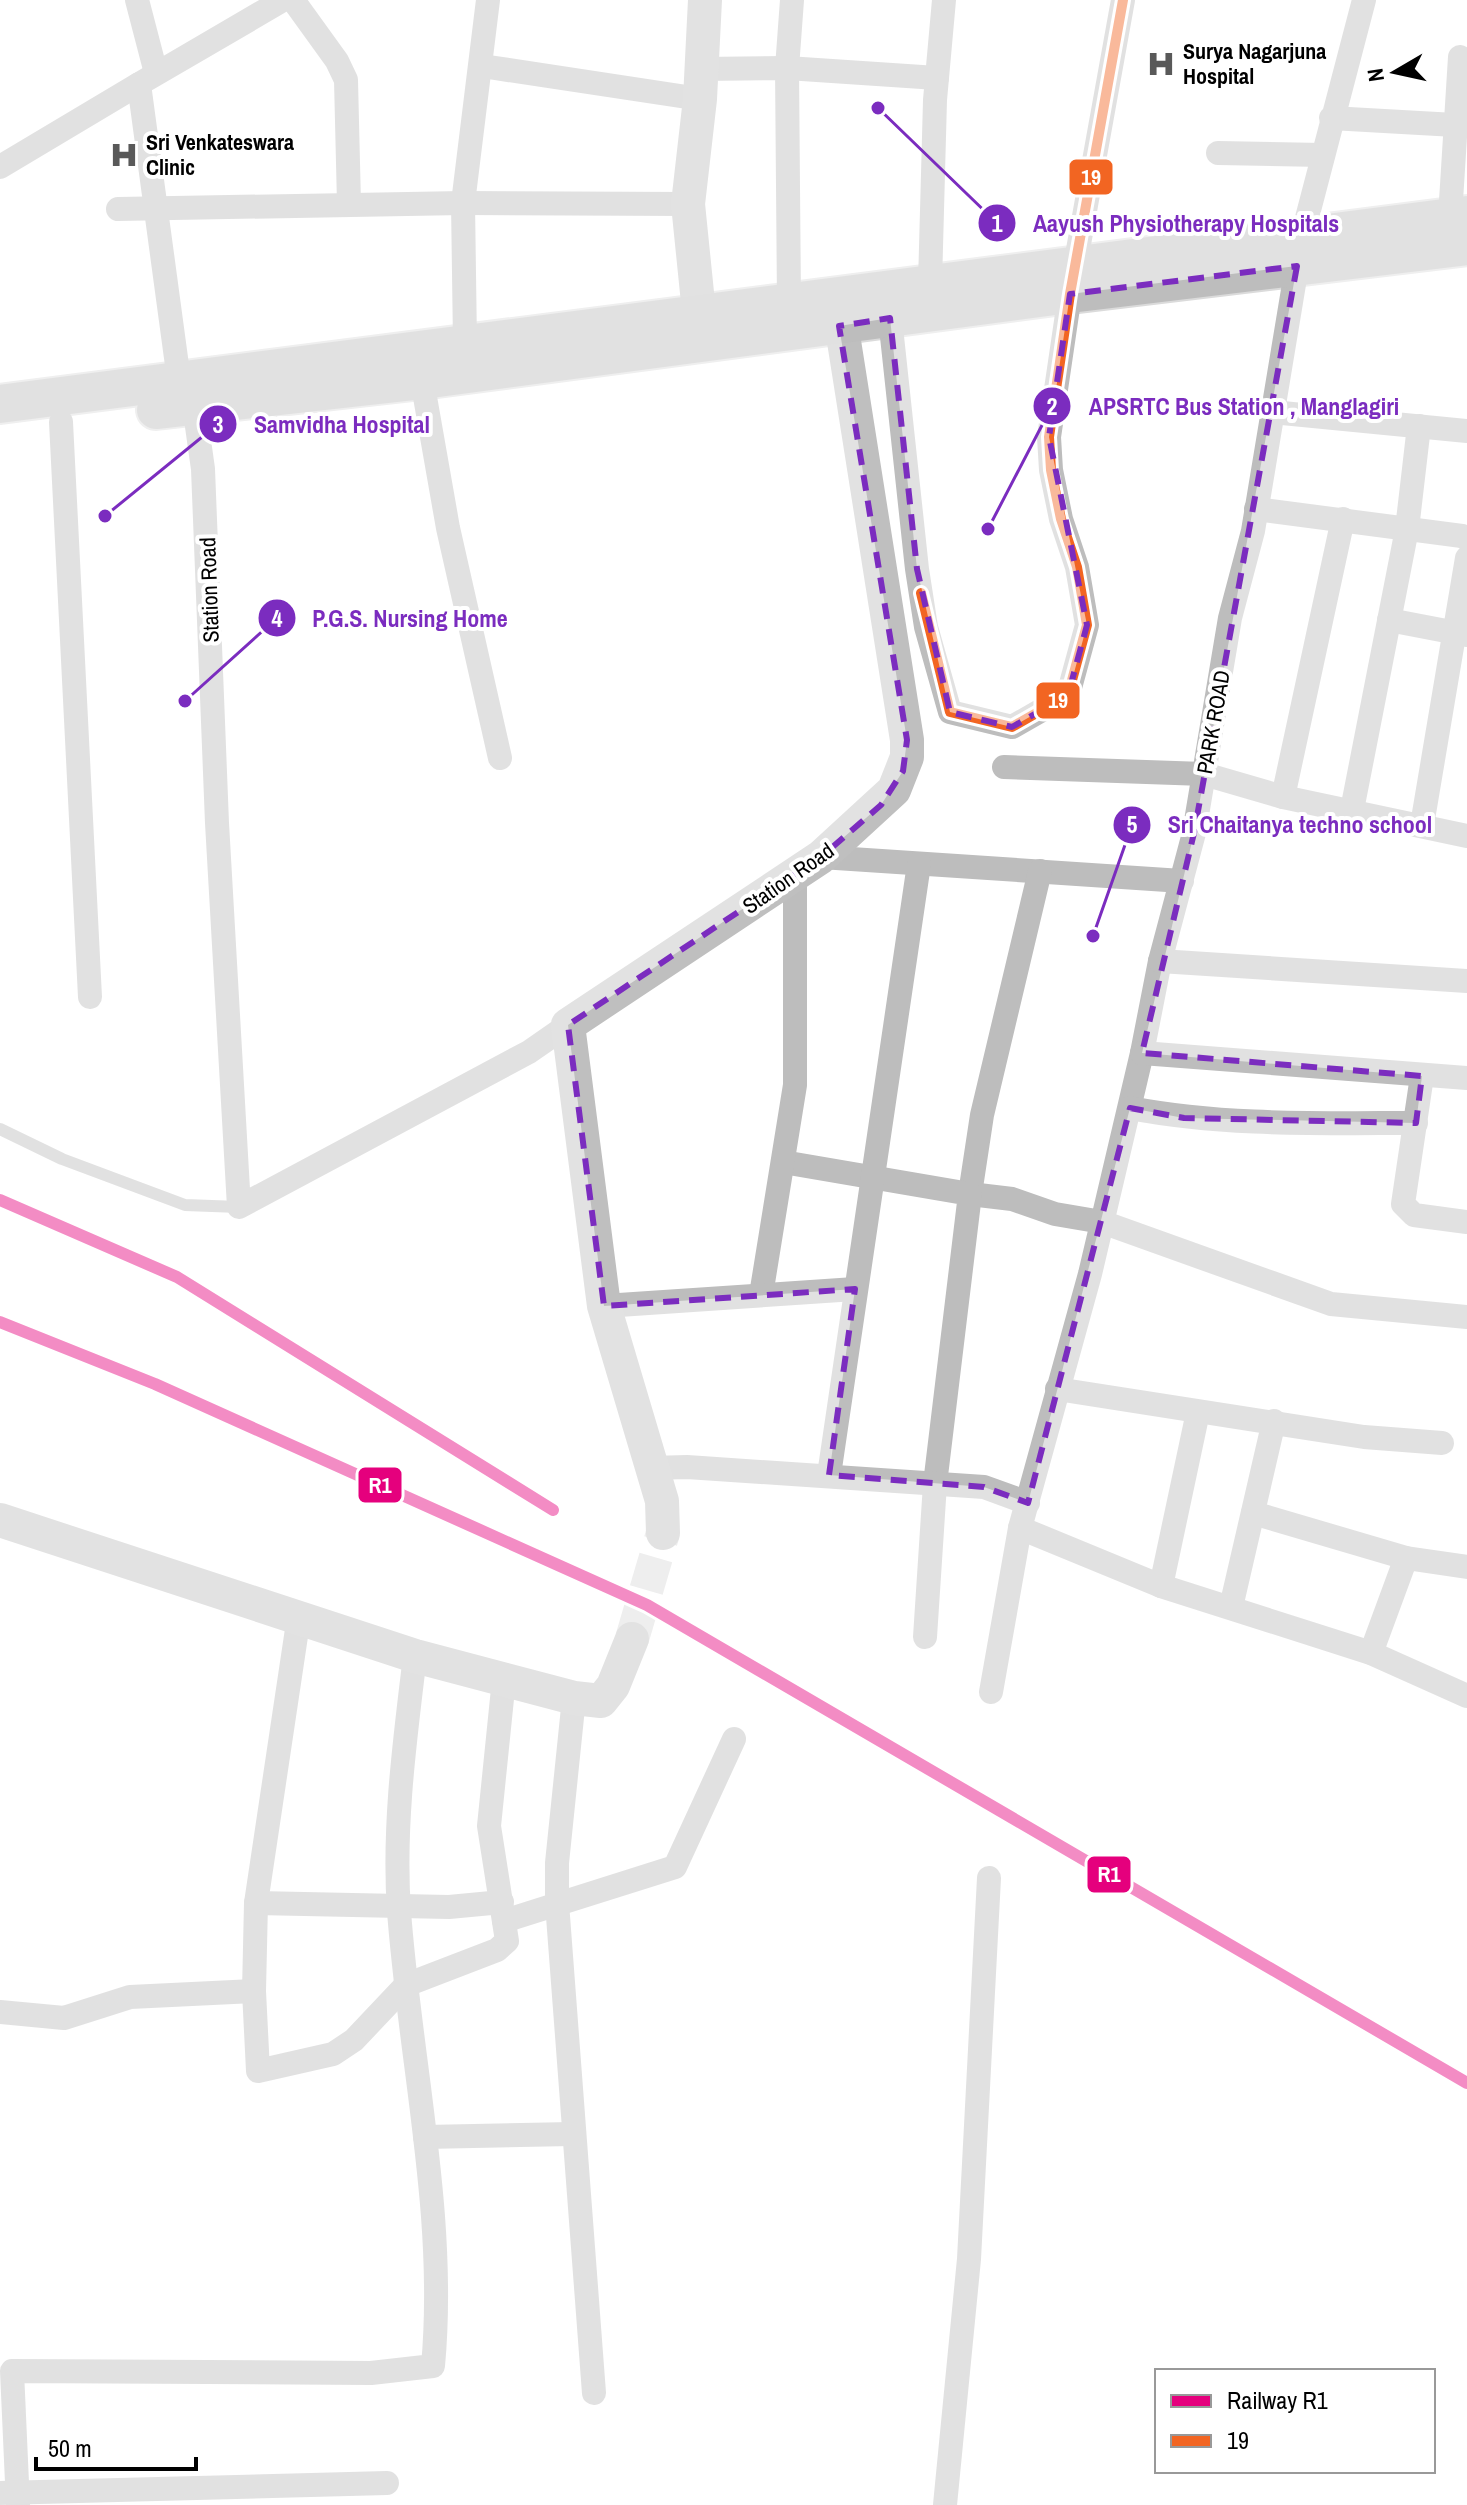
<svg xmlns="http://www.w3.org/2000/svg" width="1467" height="2505" font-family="'Archivo Narrow',sans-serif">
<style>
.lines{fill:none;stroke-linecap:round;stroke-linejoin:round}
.secondary-tunnel{stroke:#d9d9d9;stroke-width:34;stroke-dasharray:34 17;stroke-linecap:butt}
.primary-casing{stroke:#dbdbdb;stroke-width:42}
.lane{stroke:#bdbdbd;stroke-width:12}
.street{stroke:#bdbdbd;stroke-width:24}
.secondary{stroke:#bfbfbf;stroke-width:34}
.primary{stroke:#bdbdbd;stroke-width:38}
.bus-1-casing{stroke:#fff;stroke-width:16}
.bus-1{stroke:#f26522;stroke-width:10}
.rail-1-casing{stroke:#fff;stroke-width:18}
.rail-1{stroke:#e5007d;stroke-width:12}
.marked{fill:none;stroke:#7b2cbf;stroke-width:6;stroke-dasharray:16 10;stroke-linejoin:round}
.labels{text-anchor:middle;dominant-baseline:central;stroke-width:8;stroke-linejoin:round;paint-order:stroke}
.poi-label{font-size:22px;font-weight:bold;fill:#000;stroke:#fff;text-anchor:start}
.street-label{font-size:22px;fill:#000;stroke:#fff}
.leader{fill:none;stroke:#7b2cbf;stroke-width:3}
.callout-dot{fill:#7b2cbf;stroke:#fff;stroke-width:3}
.mark-label{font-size:24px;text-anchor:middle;font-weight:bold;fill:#fff}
.callout-label{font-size:24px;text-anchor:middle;font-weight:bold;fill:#7b2cbf;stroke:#fff;stroke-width:8;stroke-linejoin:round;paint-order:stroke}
.line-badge{stroke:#fff;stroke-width:3}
.badge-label{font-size:22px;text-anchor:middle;font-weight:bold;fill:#fff}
</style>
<rect width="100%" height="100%" fill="#fff"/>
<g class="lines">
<polyline class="secondary-tunnel" points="632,1639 663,1533"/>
<defs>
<g id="primary">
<polyline points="0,404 1467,215"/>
<polyline points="156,410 422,380 1070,294 1467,246"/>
</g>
</defs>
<use href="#primary" class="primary-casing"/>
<polyline class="lane" points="0,1129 62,1159 185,1205 239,1207"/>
<g class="street">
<polyline points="137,0 156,73"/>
<polyline points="293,0 337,61 346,80 349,204"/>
<polyline points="482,66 700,99"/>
<polyline points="701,69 787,68 937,78"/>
<polyline points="1331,118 1455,125"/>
<polyline points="1218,153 1323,155"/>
<polyline points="0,167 139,84"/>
<polyline points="118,209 463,203 688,204"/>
<polyline points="1450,217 1460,57"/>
<polyline points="1302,237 1364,0"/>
<polyline points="1297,266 1253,531 1230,618 1194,833 1160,961 1142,1053 1090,1274 1020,1528 1161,1586 1371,1653 1467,1696"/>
<polyline points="930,284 935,100 944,0"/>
<polyline points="789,303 787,68 792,0"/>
<polyline points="890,318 917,569 926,627 950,712 1012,727 1068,695 1087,625 1077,567 1061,519 1051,470 1049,437 1070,294 1123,0"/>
<polyline points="465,343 463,203 488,0"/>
<polyline points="179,380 139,84 283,0"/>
<polyline points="422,380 448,528 500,758"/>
<polyline points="194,405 203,469 217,823 239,1207 529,1052 568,1025"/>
<polyline points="1272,412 1467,431"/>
<polyline points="61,422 90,997"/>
<polyline points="1256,509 1462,536 1467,539"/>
<polyline points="1389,620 1467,635"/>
<polyline points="1004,767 1204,774 1283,797 1467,836"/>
<polyline points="1283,797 1343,519"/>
<polyline points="1352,810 1407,529 1419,426"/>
<polyline points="1422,825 1467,558"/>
<polyline points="821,857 1182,881"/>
<polyline points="1040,871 982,1115 970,1194 1012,1199 1055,1214 1102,1222 1331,1304 1467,1317"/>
<polyline points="1160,961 1467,981"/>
<polyline points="1142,1053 1467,1078"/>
<polyline points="1422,1076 1403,1204 1414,1215 1467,1222"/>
<path d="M 1130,1108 C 1224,1126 1320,1123 1416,1123"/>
<polyline points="783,1162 970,1194 935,1484 925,1637"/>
<polyline points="761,1295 795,1085 795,875"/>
<polyline points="604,1306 855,1289"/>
<polyline points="1057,1389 1364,1437 1442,1443"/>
<polyline points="651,1468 687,1467 984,1487 1028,1503"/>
<polyline points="829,1475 919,864"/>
<polyline points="1253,1513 1406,1558 1467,1567"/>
<polyline points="1161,1586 1198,1412"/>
<polyline points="1231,1607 1274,1421"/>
<polyline points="299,1616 256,1903 254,1991 258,2071 333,2054 354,2040 406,1985 497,1950 507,1941 489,1826 504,1679"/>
<polyline points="1371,1653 1406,1558"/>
<polyline points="991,1692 1020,1528"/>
<polyline points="574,1698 557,1863 557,1903 594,2393"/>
<polyline points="256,1903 449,1907 502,1902"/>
<polyline points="504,1921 675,1867 734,1739"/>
<polyline points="0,2012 64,2018 130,1997 254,1991"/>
<polyline points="425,2137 572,2134"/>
<polyline points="0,2493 387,2483"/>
<path d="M 18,2505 L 12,2371 L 371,2373 L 433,2366 C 447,2215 410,2062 399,1911 C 393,1827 405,1739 415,1656"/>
<polyline points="945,2505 969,2259 989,1878"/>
</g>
<g class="secondary">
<polyline points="702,342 688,204 700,99 705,0"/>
<polyline points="0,1520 415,1656 574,1698 601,1701 613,1686 632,1639"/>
<polyline points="663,1533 662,1501 604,1306 568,1025 821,857 894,790 907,757 907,740 837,297"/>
</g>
<use href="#primary" class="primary"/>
<defs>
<polyline id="bus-1" points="921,593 950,712 1012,727 1068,695 1087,625 1077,567 1061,519 1051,470 1049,437 1070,294 1123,0"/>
</defs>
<use href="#bus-1" class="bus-1-casing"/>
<use href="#bus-1" class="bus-1"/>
<defs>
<g id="rail-1">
<polyline points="0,1200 177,1277 553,1510"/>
<polyline points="0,1322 155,1384 647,1605 1467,2083"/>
</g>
</defs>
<use href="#rail-1" class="rail-1-casing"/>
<use href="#rail-1" class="rail-1"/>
</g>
<path d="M0 0H1467V2505H0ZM 1297,266 L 1194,833 L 1142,1053 L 1422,1076 L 1416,1123 L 1184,1118 L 1130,1108 L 1028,1503 L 984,1487 L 829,1475 L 855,1289 L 604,1306 L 568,1025 L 821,857 L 881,805 L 903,771 L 907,740 L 839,326 L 890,318 L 917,569 L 950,712 L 1012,727 L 1068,695 L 1087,625 L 1049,437 L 1070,294 Z" fill="#fff" fill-opacity=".55" fill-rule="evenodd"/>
<path class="marked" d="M 1297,266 L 1194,833 L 1142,1053 L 1422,1076 L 1416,1123 L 1184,1118 L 1130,1108 L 1028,1503 L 984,1487 L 829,1475 L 855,1289 L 604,1306 L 568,1025 L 821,857 L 881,805 L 903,771 L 907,740 L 839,326 L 890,318 L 917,569 L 950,712 L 1012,727 L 1068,695 L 1087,625 L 1049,437 L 1070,294 Z"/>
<defs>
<symbol id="hospital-bare" viewBox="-9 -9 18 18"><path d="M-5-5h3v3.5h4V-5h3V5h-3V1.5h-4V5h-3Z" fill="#595959" stroke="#fff" stroke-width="2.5" paint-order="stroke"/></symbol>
</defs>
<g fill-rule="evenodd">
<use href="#hospital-bare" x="1141" y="44" width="40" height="40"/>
<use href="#hospital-bare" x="104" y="135" width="40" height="40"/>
</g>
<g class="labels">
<g class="poi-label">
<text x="1183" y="51">Surya Nagarjuna<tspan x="1183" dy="25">Hospital</tspan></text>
<text x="146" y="142">Sri Venkateswara<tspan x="146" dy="25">Clinic</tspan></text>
</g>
<g class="street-label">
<text transform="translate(209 590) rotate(-92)">Station Road</text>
<text transform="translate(1213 722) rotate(-80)">PARK ROAD</text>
<text transform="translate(788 878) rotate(-35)">Station Road</text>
</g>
</g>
<path class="leader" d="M878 108L997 223M988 529L1052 406M105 516L218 424M185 701L277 618M1093 936L1132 825"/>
<g class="callout-dot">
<circle cx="878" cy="108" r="8"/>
<circle cx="988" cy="529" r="8"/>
<circle cx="105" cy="516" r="8"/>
<circle cx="185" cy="701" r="8"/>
<circle cx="1093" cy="936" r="8"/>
<circle cx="997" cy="223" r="20"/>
<circle cx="1052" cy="406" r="20"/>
<circle cx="218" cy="424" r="20"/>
<circle cx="277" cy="618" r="20"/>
<circle cx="1132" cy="825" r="20"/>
</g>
<g class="mark-label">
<text x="997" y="232">1</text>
<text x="1052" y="415">2</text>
<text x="218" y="433">3</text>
<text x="277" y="627">4</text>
<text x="1132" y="833">5</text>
</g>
<g class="callout-label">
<text x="1186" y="232">Aayush Physiotherapy Hospitals</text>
<text x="1244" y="415">APSRTC Bus Station , Manglagiri</text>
<text x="342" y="433">Samvidha Hospital</text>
<text x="410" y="627">P.G.S. Nursing Home</text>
<text x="1300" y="833">Sri Chaitanya techno school</text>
</g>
<g class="line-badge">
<rect x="1068" y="158" width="46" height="38" rx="8" fill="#f26522"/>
<rect x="1035" y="681" width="46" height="39" rx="8" fill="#f26522"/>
<rect x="357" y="1466" width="46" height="38" rx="8" fill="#e5007d"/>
<rect x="1086" y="1855" width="46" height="39" rx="8" fill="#e5007d"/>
</g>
<g class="badge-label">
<text x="1091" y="185">19</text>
<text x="1058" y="708">19</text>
<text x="380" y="1493">R1</text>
<text x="1109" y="1882">R1</text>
</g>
<rect x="1155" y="2369" width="280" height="104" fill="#ffffff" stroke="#999999" stroke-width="2"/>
<rect x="1171" y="2395" width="40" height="12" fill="#e5007d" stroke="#999999" stroke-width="2"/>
<text x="1227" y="2409" font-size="24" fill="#000000">Railway R1</text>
<rect x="1171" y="2435" width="40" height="12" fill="#f26522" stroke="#999999" stroke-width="2"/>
<text x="1227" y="2449" font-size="24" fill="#000000">19</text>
<g transform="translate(1395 72) rotate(261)" stroke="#ffffff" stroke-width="6" paint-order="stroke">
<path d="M0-6L14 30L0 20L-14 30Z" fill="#000000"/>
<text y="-12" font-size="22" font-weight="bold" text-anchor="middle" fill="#000000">N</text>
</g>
<path d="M36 2457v12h160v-12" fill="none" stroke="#000000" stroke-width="4"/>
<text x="48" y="2457" font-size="24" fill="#000000" stroke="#ffffff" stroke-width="6" paint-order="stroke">50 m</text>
</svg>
